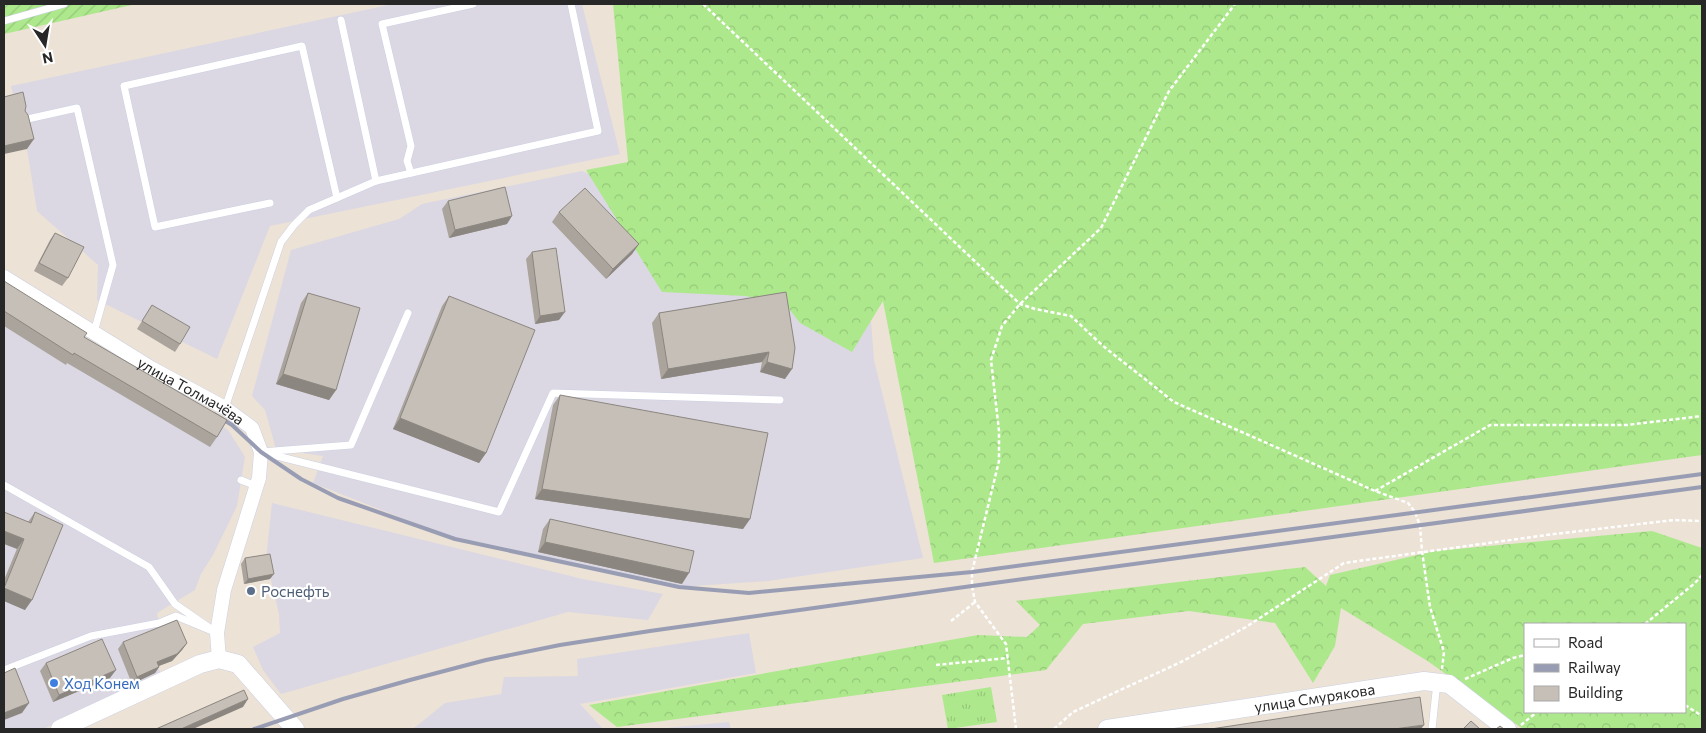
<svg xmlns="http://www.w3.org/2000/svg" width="1706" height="733" font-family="Commissioner,sans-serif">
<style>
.industrial{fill:#dbd8e3}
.forest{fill:url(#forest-crowns);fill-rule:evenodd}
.park{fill:url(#park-tufts)}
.garden{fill:url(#garden-furrows)}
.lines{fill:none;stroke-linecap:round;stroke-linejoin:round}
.service-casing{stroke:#ccd0e2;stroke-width:8}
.minor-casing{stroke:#ccd0e2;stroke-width:15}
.tertiary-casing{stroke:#ccd0e2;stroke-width:19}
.path{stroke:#fff;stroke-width:2.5;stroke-dasharray:4 2.5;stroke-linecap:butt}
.service{stroke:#fff;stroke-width:7}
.minor{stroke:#fff;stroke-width:14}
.tertiary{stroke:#fff;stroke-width:18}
.rail{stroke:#999db4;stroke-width:4}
.wall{fill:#aaa49d}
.shaded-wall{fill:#8b8680}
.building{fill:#c6bfb7;stroke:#8b8680}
.service-dot{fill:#5c6f8a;stroke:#fff;stroke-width:2}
.shop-dot{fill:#3f7fe0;stroke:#fff;stroke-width:2}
.labels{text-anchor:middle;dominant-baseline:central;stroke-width:4.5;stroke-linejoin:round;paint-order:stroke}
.street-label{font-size:15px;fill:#272727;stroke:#fff}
.service-label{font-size:15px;fill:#4e5e75;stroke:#fff;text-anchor:start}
.shop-label{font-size:15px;fill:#366cbe;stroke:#fff;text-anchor:start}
</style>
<defs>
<pattern id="forest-crowns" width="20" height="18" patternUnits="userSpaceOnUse" patternTransform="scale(1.25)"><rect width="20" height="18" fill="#ade98c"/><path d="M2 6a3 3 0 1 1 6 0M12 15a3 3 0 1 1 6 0" fill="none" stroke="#95c879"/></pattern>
<pattern id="park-tufts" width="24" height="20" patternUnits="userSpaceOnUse" patternTransform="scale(1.25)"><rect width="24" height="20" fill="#ade98c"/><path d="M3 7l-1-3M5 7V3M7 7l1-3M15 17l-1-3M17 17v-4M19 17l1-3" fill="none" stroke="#95c879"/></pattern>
<pattern id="garden-furrows" width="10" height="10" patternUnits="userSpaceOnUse" patternTransform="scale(1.25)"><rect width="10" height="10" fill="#ade98c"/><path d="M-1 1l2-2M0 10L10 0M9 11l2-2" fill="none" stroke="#95c879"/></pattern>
</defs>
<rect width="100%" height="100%" fill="#ece2d6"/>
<g class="industrial">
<polygon points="393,4 582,4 620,154 270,226 217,359 97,300 98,265 37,211 27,149 11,86"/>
<polygon points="582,171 869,294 874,360 923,558 768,581 679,587 455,539 313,483 323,456 276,449 265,410 252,396 291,250 399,219 422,204"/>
<polygon points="4,293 228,430 245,457 237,506 213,555 201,574 195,590 157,613 161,632 152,653 162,677 43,729 4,729"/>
<polygon points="272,503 583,579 663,594 648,620 568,612 281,694 263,670 253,647 280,633 279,614 266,559"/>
<polygon points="749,633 756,673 580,704 603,729 413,729 445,703 501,694 504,677 578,676 577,659"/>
<polygon points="729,722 731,729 655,729"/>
</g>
<g class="forest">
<polygon points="613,4 1702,4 1702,455 934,563 883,301 852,352 800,323 784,302 745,296 662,292 586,170 628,162"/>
<path d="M 1652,531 L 1702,548 L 1702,729 L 1523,729 L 1429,662 L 1341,608 L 1335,646 L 1313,683 L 1275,623 L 1189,611 L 1083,624 L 1046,670 L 617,727 L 589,705 L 978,635 L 1027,637 L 1040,625 L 1016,601 L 1305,567 L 1326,586 L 1330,575 L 1435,551 ZM 1525,624 L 1685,624 L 1685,712 L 1525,712 Z"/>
</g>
<polygon class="park" points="991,687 997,722 948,729 942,695"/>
<polygon class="garden" points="4,4 136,4 4,34"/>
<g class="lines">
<defs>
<g id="service">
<polyline points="341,20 376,181"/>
<polyline points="4,21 64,4"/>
<polyline points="23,120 77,108 113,265 94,332"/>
<polyline points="411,173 407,161 411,146 382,24 473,4"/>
<polyline points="270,203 155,227 124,86 302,46 337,198"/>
<polyline points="408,313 351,445 261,452 499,512 553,393 780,400"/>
<polyline points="225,408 281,242 294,225 309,210 376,181 598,131 571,4"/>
<polyline points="241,480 256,486"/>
<polyline points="4,485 149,567 175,604 217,633 176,616 159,623 91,636 4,670"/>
<polyline points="1432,729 1437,682"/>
</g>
<g id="minor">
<path id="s1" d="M 4,277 L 151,368 L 225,408 L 252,428 L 261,452 L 259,478 L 224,590 L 217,633 L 219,659"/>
</g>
<g id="tertiary">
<polyline points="60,729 200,664 219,659 238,664 295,729"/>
<path id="s2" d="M 1107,729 L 1424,681 L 1449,684 L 1507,729"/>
</g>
</defs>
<use href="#service" class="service-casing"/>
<use href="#minor" class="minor-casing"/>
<use href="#tertiary" class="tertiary-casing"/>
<g class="path">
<polyline points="703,4 1020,304 1035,309 1071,316 1103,346 1174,402 1375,491 1408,503 1415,512 1420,526 1422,551 1430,607 1444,652 1442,669"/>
<polyline points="1375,491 1490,425 1627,425 1702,416"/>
<polyline points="951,621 975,602"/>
<polyline points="1645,624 1695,583 1702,575"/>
<polyline points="936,665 1008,658"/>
<polyline points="1465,679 1513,658 1525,655"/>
<polyline points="1685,705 1702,716"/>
<polyline points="1521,725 1537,712"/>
<polyline points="1016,729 1006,644 975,602 972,586 972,572 999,461 999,431 991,360 1002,326 1020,304 1101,228 1169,91 1235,4"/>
<polyline points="1054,729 1073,712 1183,661 1246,627 1344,563 1554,534 1674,520 1702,521"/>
</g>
<use href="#service" class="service"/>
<use href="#minor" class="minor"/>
<use href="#tertiary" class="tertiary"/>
<g class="rail">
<polyline points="214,414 232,425 261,452 301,479 338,498 455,539 679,587 749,593 972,572 1702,474"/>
<polyline points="254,729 343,699 410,680 486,660 560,645 650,631 972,586 1702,487"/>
</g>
</g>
<g class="wall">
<polygon points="448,201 507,224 449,238 442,209"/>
<polygon points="559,212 639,244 632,254 606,279 552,222"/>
<polygon points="55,233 68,278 62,286 34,271 50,240"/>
<polygon points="532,252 559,320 535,324 526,259"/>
<polygon points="4,281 84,337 217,437 210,447 67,363 66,365 4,326"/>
<polygon points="786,292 785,379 760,372 762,362 661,379 652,323 659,313"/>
<polygon points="308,293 336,390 329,400 276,384 301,303"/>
<polygon points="449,296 486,453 479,463 393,429 442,306"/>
<polygon points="152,305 180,344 175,352 137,329"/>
<polygon points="560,395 750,519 743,529 535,499 553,405"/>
<polygon points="35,512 25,610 4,601 4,580 28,522"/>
<polygon points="550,519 682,584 538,552 543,529"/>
<polygon points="245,558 270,579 244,584 241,564"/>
<polygon points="123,642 187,643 182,650 172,661 159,666 159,667 155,673 132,684 118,649"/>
<polygon points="46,663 110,678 53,702 40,671"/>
</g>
<g class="shaded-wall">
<polygon points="34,139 27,149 4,154 4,146"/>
<polygon points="512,216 507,224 449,238 455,230"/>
<polygon points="639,244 632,254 606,279 613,269"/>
<polygon points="565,312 559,320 535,324 540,316"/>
<polygon points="769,352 762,362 661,379 668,369"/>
<polygon points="767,362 792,369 785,379 760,372"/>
<polygon points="283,374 336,390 329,400 276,384"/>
<polygon points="400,418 486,453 479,463 393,429"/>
<polygon points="542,489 750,519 743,529 535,499"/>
<polygon points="4,531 24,539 17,549 4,544"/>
<polygon points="545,542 689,573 682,584 538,552"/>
<polygon points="274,574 270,579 244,584 248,579"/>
<polygon points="4,588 32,600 25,610 4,601"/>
<polygon points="187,643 182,650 172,661 153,668 157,662"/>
<polygon points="159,667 155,673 132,684 137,677"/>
<polygon points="116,670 110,678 53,702 59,695"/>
<polygon points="248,699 243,707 193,729 181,729"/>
<polygon points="29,703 22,713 4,720 4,713"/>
<polygon points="1424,725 1421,729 1394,729"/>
</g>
<g class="building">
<polygon points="23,92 26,106 25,111 28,115 34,139 4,146 4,97"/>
<polygon points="505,187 512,216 455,230 448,201"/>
<polygon points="585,188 639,244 613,269 559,212"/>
<polygon points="55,233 84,247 68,278 39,263"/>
<polygon points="556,248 565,312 540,316 532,252"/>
<polygon points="4,281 87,333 84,337 227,420 217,437 74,353 73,355 4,311"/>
<polygon points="786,292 795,348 792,369 767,362 769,352 668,369 659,313"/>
<polygon points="308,293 360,308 336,390 283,374"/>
<polygon points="449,296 535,330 486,453 400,418"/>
<polygon points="152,305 190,327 180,344 142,321"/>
<polygon points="560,395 768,433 750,519 542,489"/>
<polygon points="4,512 31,523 35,512 63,525 32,600 4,588 24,539 4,531"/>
<polygon points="550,519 694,551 689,573 545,542"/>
<polygon points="270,554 274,574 248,579 245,558"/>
<polygon points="177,620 187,643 177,654 157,662 159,667 137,677 123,642"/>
<polygon points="102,639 116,670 59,695 46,663"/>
<polygon points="15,668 29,703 4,713 4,673"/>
<polygon points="244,690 248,699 181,729 156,729"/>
<polygon points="1420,697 1424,725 1394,729 1211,729"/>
<polygon points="1471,721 1480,729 1463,729"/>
<polygon points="1500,726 1504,729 1496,729"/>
</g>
<circle class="service-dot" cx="251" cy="591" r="5"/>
<circle class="shop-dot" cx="54" cy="683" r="5"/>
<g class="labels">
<g class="street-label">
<text stroke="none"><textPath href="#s1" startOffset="219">улица Толмачёва</textPath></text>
<text stroke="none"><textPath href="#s2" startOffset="210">улица Смурякова</textPath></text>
</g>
<g class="service-label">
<text x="261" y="591">Роснефть</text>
</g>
<g class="shop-label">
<text x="64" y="683">Ход Конем</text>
</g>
</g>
<rect width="1706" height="733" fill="none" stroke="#272727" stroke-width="10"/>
<rect x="1524" y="623" width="162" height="90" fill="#ffffff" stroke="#a9a9a9"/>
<rect x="1534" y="639" width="25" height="8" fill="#ffffff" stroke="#a9a9a9"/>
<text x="1568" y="648" font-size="15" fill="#272727">Road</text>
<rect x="1534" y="664" width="25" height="8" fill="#999db4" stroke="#a9a9a9"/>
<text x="1568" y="673" font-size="15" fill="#272727">Railway</text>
<rect x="1534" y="686" width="25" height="15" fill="#c6bfb7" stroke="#a9a9a9"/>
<text x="1568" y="698" font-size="15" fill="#272727">Building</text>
<g transform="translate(45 45) rotate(168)" stroke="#ffffff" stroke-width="4" paint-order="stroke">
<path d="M0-4L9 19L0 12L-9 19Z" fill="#272727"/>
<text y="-8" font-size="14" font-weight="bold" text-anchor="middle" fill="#272727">N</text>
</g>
</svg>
